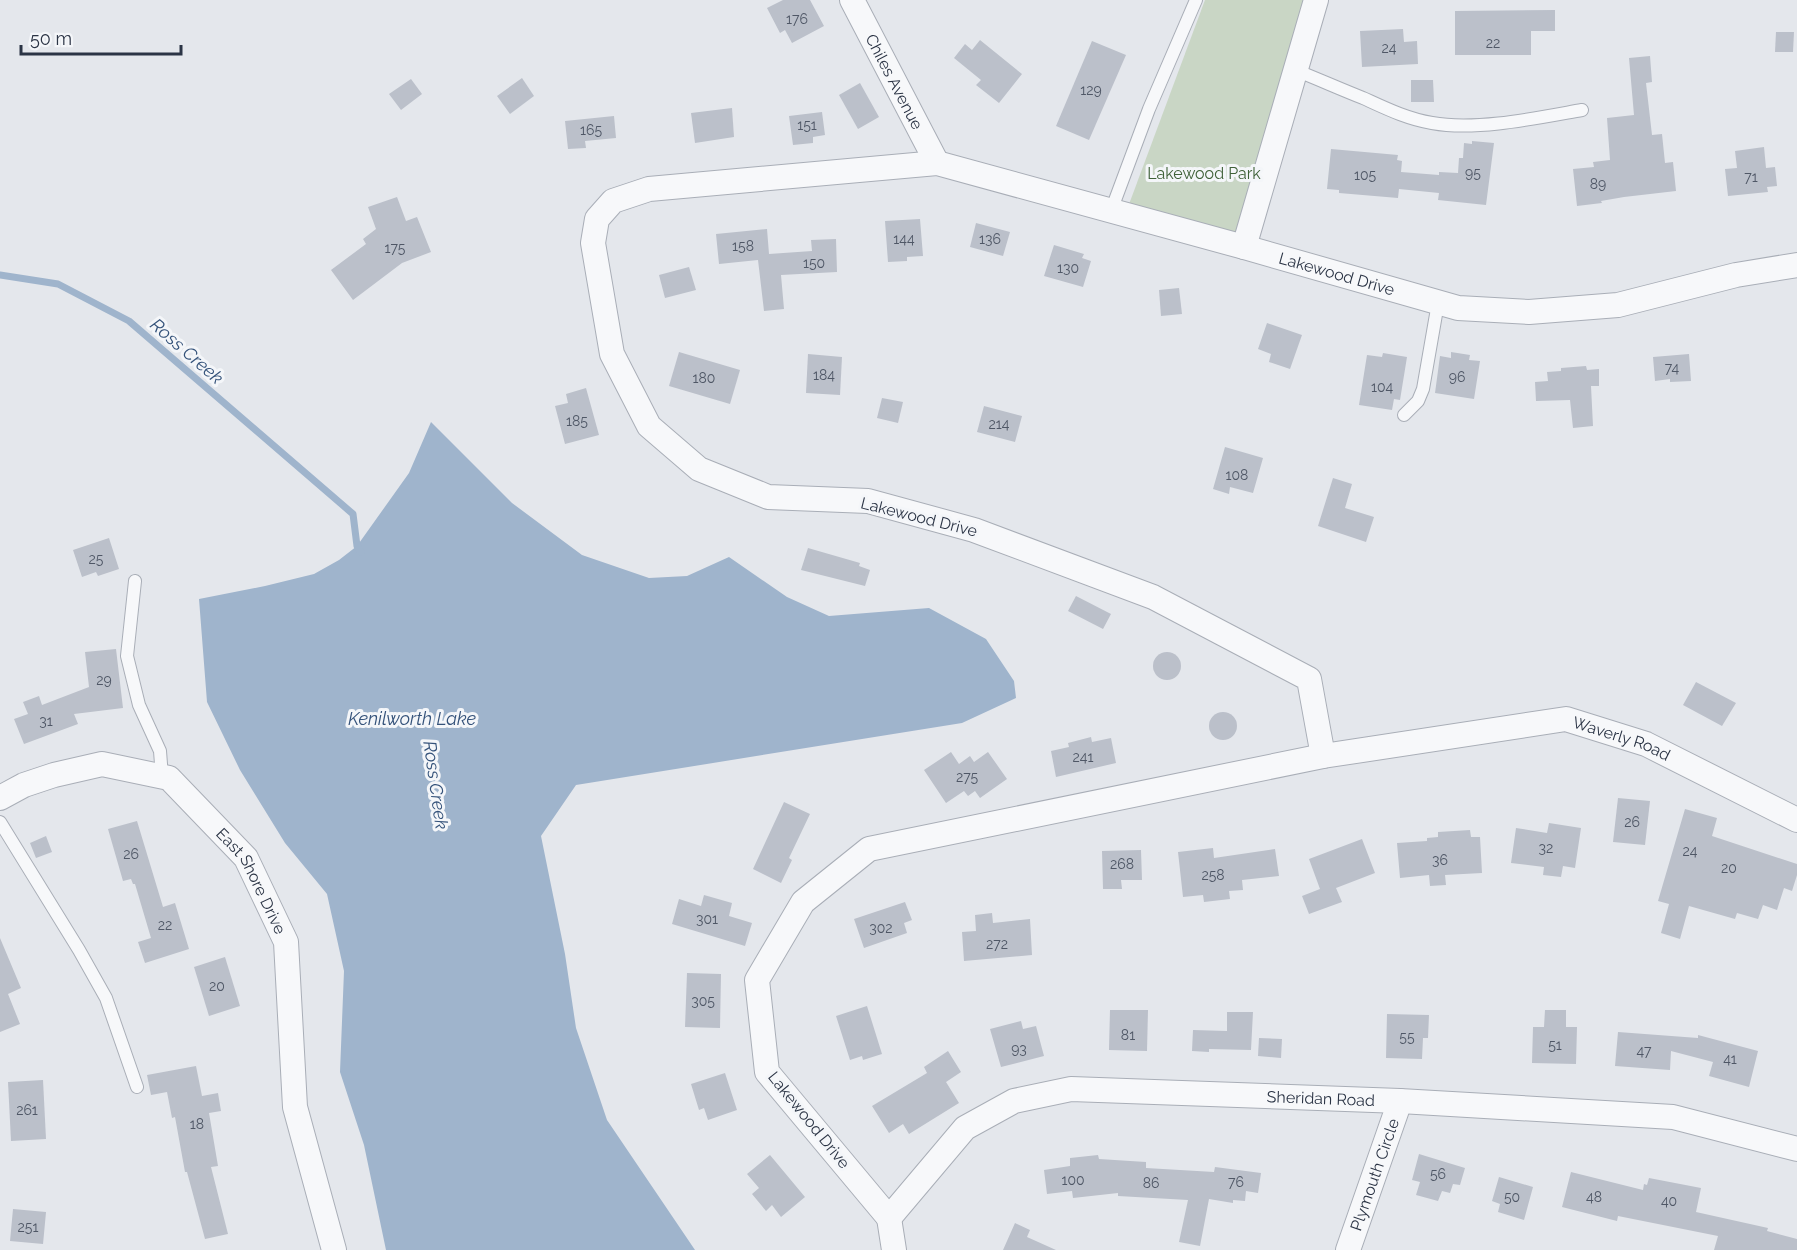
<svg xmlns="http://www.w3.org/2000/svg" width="1797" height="1250" font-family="Raleway,sans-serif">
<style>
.green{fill:#c9d6c5}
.water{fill:#9fb4cc}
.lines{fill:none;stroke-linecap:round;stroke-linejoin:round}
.stream{stroke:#9fb4cc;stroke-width:7}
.building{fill:#bbc0ca}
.service-casing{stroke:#a9aeb7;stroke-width:14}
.minor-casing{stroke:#a9aeb7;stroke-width:26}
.service{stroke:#f7f8fa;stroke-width:12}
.minor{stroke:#f7f8fa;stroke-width:24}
.labels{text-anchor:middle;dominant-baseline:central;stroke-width:6;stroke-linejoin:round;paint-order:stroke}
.number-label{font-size:14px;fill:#4f5766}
.street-label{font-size:16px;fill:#2b3445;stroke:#f4f6f9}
.park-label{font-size:16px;fill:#3f6138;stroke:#f4f6f9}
.water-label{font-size:18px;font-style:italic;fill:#34527a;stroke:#f4f6f9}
</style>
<rect width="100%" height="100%" fill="#e4e7ec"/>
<polygon class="green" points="1205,0 1316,0 1244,247 1125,215"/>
<polygon class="water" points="431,422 512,503 582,555 649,578 687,576 729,557 787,597 829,616 929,608 986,639 1014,681 1016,698 962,723 576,785 541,836 565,954 576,1028 607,1120 695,1250 386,1250 364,1145 340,1072 344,971 327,894 285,843 240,770 207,702 199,599 265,586 314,574 339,560 357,546 409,473"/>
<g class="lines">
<polyline class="stream" points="0,275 58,284 129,321 353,514 357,546 361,552"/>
</g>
<g class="building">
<polygon points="783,0 810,0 824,26 792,43 785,30 780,33 767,8"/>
<polygon points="1555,10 1555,31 1531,31 1531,55 1455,55 1455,11"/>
<polygon points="1403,29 1404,42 1417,41 1418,64 1362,67 1360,31"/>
<polygon points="1776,32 1794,32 1793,52 1775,52"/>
<polygon points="980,40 1022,74 999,103 976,85 981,80 954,58 965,44 972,50"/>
<polygon points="1092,41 1126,55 1089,140 1056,126"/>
<polygon points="1650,56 1652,82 1646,83 1652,135 1662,134 1665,163 1673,162 1676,191 1624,197 1601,201 1602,203 1577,206 1573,169 1594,167 1593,162 1610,160 1607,118 1634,115 1629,58"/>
<polygon points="522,78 534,96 510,114 497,96"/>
<polygon points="411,79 422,94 401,110 389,94"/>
<polygon points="1411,80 1433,80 1434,102 1411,102"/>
<polygon points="860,83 879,117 858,129 839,95"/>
<polygon points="732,108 734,137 695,143 691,113"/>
<polygon points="822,112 825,135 813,137 813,143 793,145 789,116"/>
<polygon points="614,116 616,138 585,141 586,148 568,149 565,121"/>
<polygon points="1472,141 1494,143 1486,205 1438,200 1439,193 1399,189 1398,198 1339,193 1339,190 1327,189 1331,149 1398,155 1397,160 1402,161 1401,172 1439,175 1439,172 1458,173 1459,158 1463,158 1464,143 1472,144"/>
<polygon points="1764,147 1766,168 1775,167 1777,186 1767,187 1768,192 1728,196 1725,169 1737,168 1735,151"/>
<polygon points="397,197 406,221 417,217 431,252 402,263 353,300 331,270 366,244 363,239 376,229 368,207"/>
<polygon points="920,219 923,256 907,257 907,261 888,262 885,221"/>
<polygon points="976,223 1010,232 1003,256 970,247"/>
<polygon points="767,229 769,254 812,251 811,240 836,239 837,272 781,275 784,309 764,311 758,260 719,264 716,234"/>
<polygon points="1054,245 1084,254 1082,258 1091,261 1083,287 1044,276"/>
<polygon points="689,267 696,290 665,298 659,275"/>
<polygon points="1179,288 1182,314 1161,316 1159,290"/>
<polygon points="1267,323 1302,335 1290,369 1269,362 1271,354 1258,349"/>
<polygon points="679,352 740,370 730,404 669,386"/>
<polygon points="1451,352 1470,355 1469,360 1480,361 1474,399 1435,393 1440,356 1451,358"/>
<polygon points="1383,353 1407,357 1400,400 1394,399 1392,410 1359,405 1367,355 1382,357"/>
<polygon points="808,354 842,357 840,395 806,393"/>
<polygon points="1689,354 1691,381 1670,382 1670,379 1655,381 1653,357"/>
<polygon points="1586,366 1587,370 1599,369 1599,386 1591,386 1593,426 1573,428 1570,400 1536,401 1535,382 1548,381 1547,372 1561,371 1561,368"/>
<polygon points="586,388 599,435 565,444 555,406 568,403 566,394"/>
<polygon points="882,398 903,402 898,423 877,418"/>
<polygon points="984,406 1022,416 1015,442 977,432"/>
<polygon points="1225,447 1263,458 1253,493 1230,487 1229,494 1213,489"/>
<polygon points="1333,478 1352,484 1345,508 1374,517 1366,542 1318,526"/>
<polygon points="109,538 119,569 98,576 96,572 82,577 73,550"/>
<polygon points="808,548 860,563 859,566 870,570 865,586 801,570"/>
<polygon points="1076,596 1111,614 1103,629 1068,611"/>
<polygon points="116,649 123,708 74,714 78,724 24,744 14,719 28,714 23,702 39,696 42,705 89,687 85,652"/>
<circle cx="1167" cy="666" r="14"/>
<polygon points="1696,682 1736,703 1722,726 1683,705"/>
<circle cx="1223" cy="726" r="14"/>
<polygon points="1091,737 1092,742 1111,738 1116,763 1056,777 1051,751 1069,747 1068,743"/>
<polygon points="951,752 959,764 970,756 974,762 988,752 1007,779 980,798 975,791 968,796 964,791 946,803 924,770"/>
<polygon points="1618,798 1650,801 1645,845 1613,842"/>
<polygon points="784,802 810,814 789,858 792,860 781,883 753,869"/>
<polygon points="1685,809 1717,818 1712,836 1797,864 1797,875 1792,891 1784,888 1777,910 1763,905 1758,919 1737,913 1735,919 1689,906 1680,939 1661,933 1669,904 1658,901"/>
<polygon points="137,821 163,907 175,903 189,949 145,963 138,942 151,938 135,884 133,884 131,879 123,881 108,829"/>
<polygon points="1549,823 1581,828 1575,868 1563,866 1561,877 1543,875 1544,867 1511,863 1516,828 1547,833"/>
<polygon points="1470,830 1471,837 1480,837 1482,873 1445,875 1446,885 1430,886 1429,875 1400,878 1397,843 1427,841 1427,838 1438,837 1438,832"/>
<polygon points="46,836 52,852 36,858 30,843"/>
<polygon points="1362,839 1375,873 1336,888 1342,902 1309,914 1302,896 1320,889 1309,859"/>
<polygon points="1213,848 1214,858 1275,849 1279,876 1242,880 1243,890 1229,891 1230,899 1204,902 1203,895 1183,897 1178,852"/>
<polygon points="1141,850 1142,880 1121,880 1122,889 1103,889 1102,851"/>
<polygon points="704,895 732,903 729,916 752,923 745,946 672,924 679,899 701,906"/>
<polygon points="905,902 912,920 904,923 907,933 864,948 854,919"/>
<polygon points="992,913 993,923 1030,919 1032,955 964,961 962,932 976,931 975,915"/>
<polygon points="0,938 21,988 8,994 20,1024 0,1032"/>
<polygon points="225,957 240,1006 209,1016 194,967"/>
<polygon points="687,973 721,974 720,1028 685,1027"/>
<polygon points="867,1006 882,1054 863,1060 862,1056 850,1060 836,1016"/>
<polygon points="1110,1010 1148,1010 1147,1051 1109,1050"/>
<polygon points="1545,1010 1566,1010 1566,1027 1577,1027 1576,1064 1532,1063 1533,1027 1544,1027"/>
<polygon points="1227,1012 1253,1012 1251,1050 1209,1049 1209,1052 1192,1051 1193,1030 1227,1031"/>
<polygon points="1387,1014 1429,1015 1428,1038 1423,1038 1422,1059 1386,1058"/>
<polygon points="1021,1021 1023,1029 1036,1026 1044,1056 1001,1067 990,1029"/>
<polygon points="1618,1032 1698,1038 1698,1035 1758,1051 1749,1087 1709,1076 1713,1062 1671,1051 1670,1070 1615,1066"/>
<polygon points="1259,1038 1282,1039 1281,1058 1258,1056"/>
<polygon points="948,1051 961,1072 946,1082 959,1103 909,1134 903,1124 889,1133 872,1106 927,1073 924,1067"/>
<polygon points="196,1066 202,1096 218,1093 221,1111 209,1113 218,1166 211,1167 228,1234 205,1239 187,1172 185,1172 175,1117 172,1118 167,1092 151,1095 147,1075"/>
<polygon points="725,1073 737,1110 708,1120 704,1108 699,1110 691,1084"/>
<polygon points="43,1080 46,1139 11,1141 8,1082"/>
<polygon points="1419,1154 1465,1168 1460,1185 1453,1184 1450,1193 1442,1191 1438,1201 1416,1195 1420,1182 1412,1180"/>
<polygon points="770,1155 805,1197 781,1217 772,1205 766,1211 752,1194 759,1188 747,1174"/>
<polygon points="1098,1155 1099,1159 1146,1162 1146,1168 1214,1172 1215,1167 1261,1173 1258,1193 1246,1191 1245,1201 1233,1200 1233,1203 1209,1199 1200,1246 1179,1242 1188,1200 1118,1196 1118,1193 1073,1198 1072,1191 1047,1194 1044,1170 1070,1166 1070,1158"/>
<polygon points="1571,1172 1643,1190 1644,1184 1647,1185 1649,1178 1701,1188 1696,1212 1768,1228 1767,1231 1797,1239 1797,1250 1714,1250 1718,1236 1618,1216 1617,1221 1562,1207"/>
<polygon points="1499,1177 1533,1187 1524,1220 1498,1212 1500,1204 1492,1201"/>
<polygon points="13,1209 46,1212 43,1244 10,1241"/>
<polygon points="1015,1223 1030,1230 1027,1237 1056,1250 1003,1250"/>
</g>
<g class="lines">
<defs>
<g id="service">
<path d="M 1295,70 C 1318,79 1340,89 1363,98 C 1385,108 1407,119 1432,123 C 1476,131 1537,118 1582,110"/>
<polyline points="1111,211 1149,109 1196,0"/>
<polyline points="1404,415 1418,401 1423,389 1438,303"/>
<polyline points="135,581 127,656 139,705 160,751 162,777"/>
<polyline points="0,822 79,950 106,998 137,1087"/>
</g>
<g id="minor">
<path id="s1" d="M 852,0 L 937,163"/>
<polyline points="1244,247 1316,0"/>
<path id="s2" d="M 1323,756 L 1309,679 L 1153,597 L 974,530 L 868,501 L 768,497 L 699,469 L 649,426 L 612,354 L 593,243 L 597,219 L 613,201 L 649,189 L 937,163 L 1244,247 L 1458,308 L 1529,312 L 1618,305 L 1736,275 L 1797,265"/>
<path id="s3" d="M 0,798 L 24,785 L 54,775 L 102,764 L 169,778 L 246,858 L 286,942 L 295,1107 L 334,1250"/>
<path id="s4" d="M 889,1218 L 767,1072 L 757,980 L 803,902 L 869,849 L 1323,756 L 1566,719 L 1646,744 L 1797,820"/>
<path id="s5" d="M 889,1218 L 965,1128 L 1014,1101 L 1071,1089 L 1400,1101 L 1673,1117 L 1797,1149"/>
<polyline points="889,1218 894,1250"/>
<path id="s6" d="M 1348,1250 L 1400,1101"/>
</g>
</defs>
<use href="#service" class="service-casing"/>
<use href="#minor" class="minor-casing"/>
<use href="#service" class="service"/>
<use href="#minor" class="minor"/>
</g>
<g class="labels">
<g class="number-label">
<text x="797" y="19">176</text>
<text x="1493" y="43">22</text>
<text x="1389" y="48">24</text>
<text x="1091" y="90">129</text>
<text x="807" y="125">151</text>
<text x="591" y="130">165</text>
<text x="1473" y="173">95</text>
<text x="1365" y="175">105</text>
<text x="1751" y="177">71</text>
<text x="1598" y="184">89</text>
<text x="904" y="239">144</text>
<text x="990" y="239">136</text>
<text x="743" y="246">158</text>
<text x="395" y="248">175</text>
<text x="814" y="263">150</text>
<text x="1068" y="268">130</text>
<text x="1672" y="368">74</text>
<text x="824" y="375">184</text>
<text x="1457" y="377">96</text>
<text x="704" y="378">180</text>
<text x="1382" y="387">104</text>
<text x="577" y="421">185</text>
<text x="999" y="424">214</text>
<text x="1237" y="475">108</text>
<text x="96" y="559">25</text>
<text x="104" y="680">29</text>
<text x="46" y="721">31</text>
<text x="1083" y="757">241</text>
<text x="967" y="777">275</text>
<text x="1632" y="822">26</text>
<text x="1546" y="848">32</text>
<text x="1690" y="851">24</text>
<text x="131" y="854">26</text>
<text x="1440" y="860">36</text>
<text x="1122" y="864">268</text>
<text x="1729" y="868">20</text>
<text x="1213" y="875">258</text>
<text x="707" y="919">301</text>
<text x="165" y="925">22</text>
<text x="881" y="928">302</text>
<text x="997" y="944">272</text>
<text x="217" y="986">20</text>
<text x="703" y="1001">305</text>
<text x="1128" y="1035">81</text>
<text x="1407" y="1037">55</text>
<text x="1555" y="1045">51</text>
<text x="1019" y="1049">93</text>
<text x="1644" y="1051">47</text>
<text x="1730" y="1059">41</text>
<text x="27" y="1110">261</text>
<text x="197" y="1124">18</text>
<text x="1438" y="1174">56</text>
<text x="1073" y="1180">100</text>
<text x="1236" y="1182">76</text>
<text x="1151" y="1183">86</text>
<text x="1512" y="1197">50</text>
<text x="1594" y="1197">48</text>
<text x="1669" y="1201">40</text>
<text x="28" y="1227">251</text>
</g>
<g class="street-label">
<text stroke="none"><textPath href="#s1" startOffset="92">Chiles Avenue</textPath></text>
<text stroke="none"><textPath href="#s2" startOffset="1780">Lakewood Drive</textPath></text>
<text transform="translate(919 517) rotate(14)">Lakewood Drive</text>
<text stroke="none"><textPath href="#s4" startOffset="1226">Waverly Road</textPath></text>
<text stroke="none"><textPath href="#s3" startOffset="310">East Shore Drive</textPath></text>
<text stroke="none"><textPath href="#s5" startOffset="482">Sheridan Road</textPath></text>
<text transform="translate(809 1120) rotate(51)">Lakewood Drive</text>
<text stroke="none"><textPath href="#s6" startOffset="80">Plymouth Circle</textPath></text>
</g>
<g class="park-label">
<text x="1204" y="173">Lakewood Park</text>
</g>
<g class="water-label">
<text transform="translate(187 351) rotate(41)">Ross Creek</text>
<text x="412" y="718">Kenilworth Lake</text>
<text transform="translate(436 785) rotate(82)">Ross Creek</text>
</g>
</g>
<path d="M21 45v9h160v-9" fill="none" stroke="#2b3445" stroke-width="3"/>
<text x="30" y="45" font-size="18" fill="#2b3445" stroke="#f4f6f9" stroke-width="4.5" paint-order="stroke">50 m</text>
</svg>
